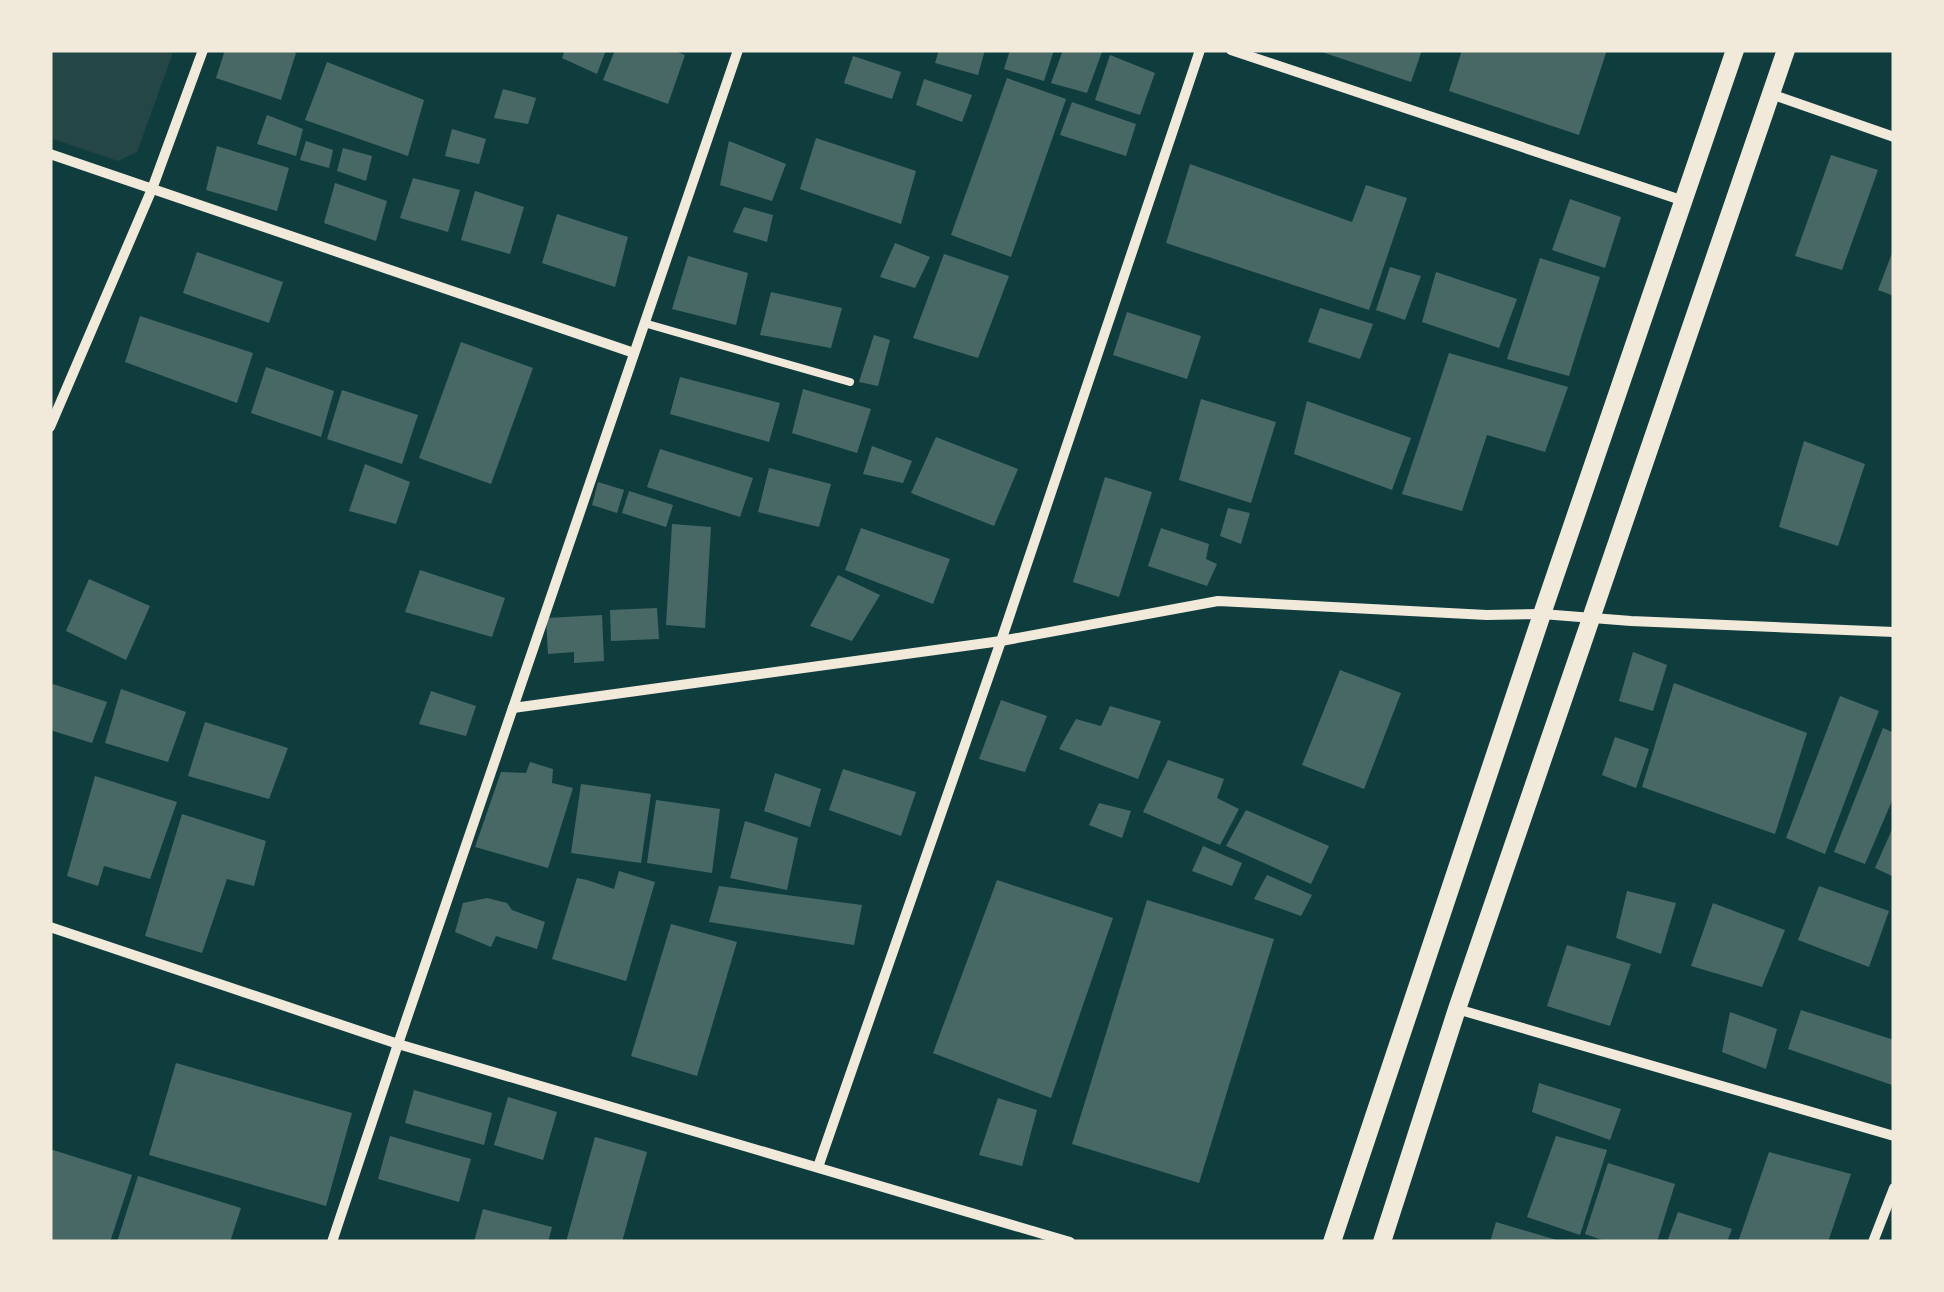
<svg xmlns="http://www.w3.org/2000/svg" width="1944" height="1292" font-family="Raleway,sans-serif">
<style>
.green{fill:#244646}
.building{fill:#486865}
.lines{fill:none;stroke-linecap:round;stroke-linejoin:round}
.service{stroke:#f1e9da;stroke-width:8}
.minor{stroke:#f1e9da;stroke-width:10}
.tertiary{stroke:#f1e9da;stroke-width:18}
</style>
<rect width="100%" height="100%" fill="#0f3d3e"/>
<polygon class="green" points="50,50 174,50 137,152 118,161 50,138"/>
<g class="building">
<polygon points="225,50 288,50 296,53 281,100 216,78"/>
<polygon points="565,50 606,50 597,74 562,58"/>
<polygon points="615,50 672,50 685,55 668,104 603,80"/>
<polygon points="939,50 985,50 978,75 935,63"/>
<polygon points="1010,50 1054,50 1044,81 1004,69"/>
<polygon points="1063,50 1102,52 1087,93 1051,83"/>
<polygon points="1316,50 1422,50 1411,82"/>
<polygon points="1462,50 1607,50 1579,135 1449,91"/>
<polygon points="1110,55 1155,73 1140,115 1095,100"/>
<polygon points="853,56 901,72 892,99 844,83"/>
<polygon points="327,62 424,100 408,156 305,120"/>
<polygon points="1007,78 1066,99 1011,257 951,235"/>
<polygon points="924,79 972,95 962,122 916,105"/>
<polygon points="503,89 536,98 528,124 494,118"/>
<polygon points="1072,102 1136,124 1126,156 1060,135"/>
<polygon points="267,115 303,129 296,156 257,144"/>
<polygon points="452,129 486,139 479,164 445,156"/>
<polygon points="816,138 916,171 901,224 800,189"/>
<polygon points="306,141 333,150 329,168 300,160"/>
<polygon points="729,141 786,164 772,201 720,185"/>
<polygon points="217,146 289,168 277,211 206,190"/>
<polygon points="343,148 372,156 366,181 337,171"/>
<polygon points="1831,155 1878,170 1842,270 1795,256"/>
<polygon points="1190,164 1352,222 1366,185 1407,198 1369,310 1166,243"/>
<polygon points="413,178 460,190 448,232 400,218"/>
<polygon points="335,183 387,201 376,241 324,223"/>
<polygon points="475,191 524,207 510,254 461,240"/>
<polygon points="1570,199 1621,217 1605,268 1552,250"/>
<polygon points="744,207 773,215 767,242 733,232"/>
<polygon points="557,214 628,237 615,287 542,263"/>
<polygon points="895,243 930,257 915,288 880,277"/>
<polygon points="1894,248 1894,296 1878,290"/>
<polygon points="197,252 283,282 269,323 183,293"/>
<polygon points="944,254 1009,276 978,358 913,338"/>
<polygon points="688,256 748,273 736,325 672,309"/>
<polygon points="1540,258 1600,277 1569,376 1507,359"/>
<polygon points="1390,267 1421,276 1405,320 1376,310"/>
<polygon points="1436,272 1517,299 1499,348 1422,322"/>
<polygon points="771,292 842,308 831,348 760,335"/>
<polygon points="1320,308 1373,324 1360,359 1308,342"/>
<polygon points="1127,312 1201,336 1187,379 1113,355"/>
<polygon points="140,316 253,353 237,403 125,362"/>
<polygon points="874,335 890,340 878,386 859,382"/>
<polygon points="461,342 533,368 491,484 419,458"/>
<polygon points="1449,353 1568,387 1545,452 1487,435 1462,511 1402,494"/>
<polygon points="266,367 334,391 321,437 251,413"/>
<polygon points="680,377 780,403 769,442 670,414"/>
<polygon points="803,389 871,409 857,453 792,433"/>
<polygon points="342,390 418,415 402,464 327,439"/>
<polygon points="1201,399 1276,422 1251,503 1179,480"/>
<polygon points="1307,401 1411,438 1392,490 1294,454"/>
<polygon points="936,437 1018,469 994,526 911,493"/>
<polygon points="1804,441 1865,464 1838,546 1779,527"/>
<polygon points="872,446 912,461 903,483 863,474"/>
<polygon points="660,449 753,478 740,517 647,487"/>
<polygon points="365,464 410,482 396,524 349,511"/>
<polygon points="769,468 831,484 819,527 758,512"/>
<polygon points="1105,477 1152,492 1119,597 1073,582"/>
<polygon points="598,482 624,490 617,513 592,505"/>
<polygon points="629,491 673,505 666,527 622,513"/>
<polygon points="1228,508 1250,513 1241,544 1220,536"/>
<polygon points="672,524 711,527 705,628 666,625"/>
<polygon points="861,528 950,559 933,604 845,570"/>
<polygon points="1161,528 1209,544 1206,559 1217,564 1207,586 1148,566"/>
<polygon points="420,570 505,598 492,637 405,612"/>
<polygon points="838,575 880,595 852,641 810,626"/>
<polygon points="89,579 150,606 126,660 66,631"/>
<polygon points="657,608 659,639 611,641 610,610"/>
<polygon points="602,615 604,661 574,663 574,652 548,654 546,618"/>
<polygon points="1633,652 1667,665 1653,711 1619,701"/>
<polygon points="1340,670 1401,693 1364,789 1302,765"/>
<polygon points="1674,683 1807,733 1775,834 1642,787"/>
<polygon points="53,684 107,702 92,743 50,730 50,695"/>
<polygon points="121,689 186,712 168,762 105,743"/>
<polygon points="431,691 476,706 466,736 419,724"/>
<polygon points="1840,696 1879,711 1825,854 1786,838"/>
<polygon points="1001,700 1047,716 1025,772 979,759"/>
<polygon points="1110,706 1161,721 1138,779 1059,749 1076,719 1101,726"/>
<polygon points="205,722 288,748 269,799 188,776"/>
<polygon points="1883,728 1894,733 1894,796 1865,864 1834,852"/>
<polygon points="1615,737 1649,749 1636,788 1602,775"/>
<polygon points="1168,760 1224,779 1217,798 1239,809 1220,845 1143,812"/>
<polygon points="530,762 553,769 552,783 573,788 548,868 475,847 501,772 526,773"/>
<polygon points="843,769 916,792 901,836 829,810"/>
<polygon points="775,773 821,789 810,827 764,811"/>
<polygon points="95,776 177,802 150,879 104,866 98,886 67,876"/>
<polygon points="581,784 651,794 641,863 571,853"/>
<polygon points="656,800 720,809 712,873 647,863"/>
<polygon points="1099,803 1131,811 1122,838 1089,825"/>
<polygon points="1246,810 1329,846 1311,884 1226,846"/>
<polygon points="182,814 266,841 254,886 227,879 202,953 145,936"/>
<polygon points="745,821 798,838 787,890 730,878"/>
<polygon points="1894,825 1894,877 1875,868"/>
<polygon points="1203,846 1242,863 1232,886 1192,871"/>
<polygon points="619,871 655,882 626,981 552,959 577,878 587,880 614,889"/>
<polygon points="1267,875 1312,895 1301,916 1254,899"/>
<polygon points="997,880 1113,918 1051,1098 933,1053"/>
<polygon points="719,886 862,905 854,945 709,922"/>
<polygon points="1819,886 1889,911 1869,967 1798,940"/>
<polygon points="1627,891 1676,903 1661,954 1616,938"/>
<polygon points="487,898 507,903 512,910 545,922 537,949 496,936 491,947 455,932 463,903"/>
<polygon points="1147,900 1274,939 1199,1183 1072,1144"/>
<polygon points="1713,903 1785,930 1762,987 1691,966"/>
<polygon points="671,924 737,942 697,1076 631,1056"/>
<polygon points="1567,945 1631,964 1610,1026 1547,1006"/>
<polygon points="1801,1010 1894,1040 1892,1085 1788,1049"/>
<polygon points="1730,1012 1777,1029 1766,1069 1722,1052"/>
<polygon points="176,1063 352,1113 326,1206 149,1155"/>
<polygon points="1539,1083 1621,1109 1610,1140 1532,1112"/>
<polygon points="414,1090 492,1113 484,1145 405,1123"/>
<polygon points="508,1097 557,1112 543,1160 494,1145"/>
<polygon points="998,1098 1037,1110 1022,1166 979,1155"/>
<polygon points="390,1136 471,1159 459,1202 378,1179"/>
<polygon points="1556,1136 1607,1150 1580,1235 1527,1217"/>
<polygon points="595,1137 647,1152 622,1242 566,1242"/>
<polygon points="50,1149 132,1175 110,1242 50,1242"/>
<polygon points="1769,1152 1851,1174 1828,1242 1738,1242"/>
<polygon points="1608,1163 1675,1184 1657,1242 1608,1242 1585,1234"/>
<polygon points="138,1176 241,1208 230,1242 117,1242"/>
<polygon points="483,1209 552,1227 548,1242 474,1242"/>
<polygon points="1678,1212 1732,1229 1727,1242 1667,1242"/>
<polygon points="1496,1222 1560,1241 1560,1242 1490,1242"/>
</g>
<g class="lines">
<polyline class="service" points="644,323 850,382"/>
<g class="minor">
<polyline points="1231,50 1684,201"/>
<polyline points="1771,94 1894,137"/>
<polyline points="50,154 634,353"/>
<polyline points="50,427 152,189 203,50"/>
<polyline points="513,708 1001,641 1218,601 1487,615 1542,614 1631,621 1894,632"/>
<polyline points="50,927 398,1044 1070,1242"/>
<polyline points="1457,1009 1894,1136"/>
<polyline points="818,1167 1001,641 1200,50"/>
<polyline points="332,1242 398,1044 738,50"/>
<polyline points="1873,1242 1894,1188"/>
</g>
<g class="tertiary">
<polyline points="1332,1242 1542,614 1735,50"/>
<polyline points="1382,1242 1457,1009 1786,50"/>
</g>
</g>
<rect width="1944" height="1292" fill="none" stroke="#f1e9da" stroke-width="105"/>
</svg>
